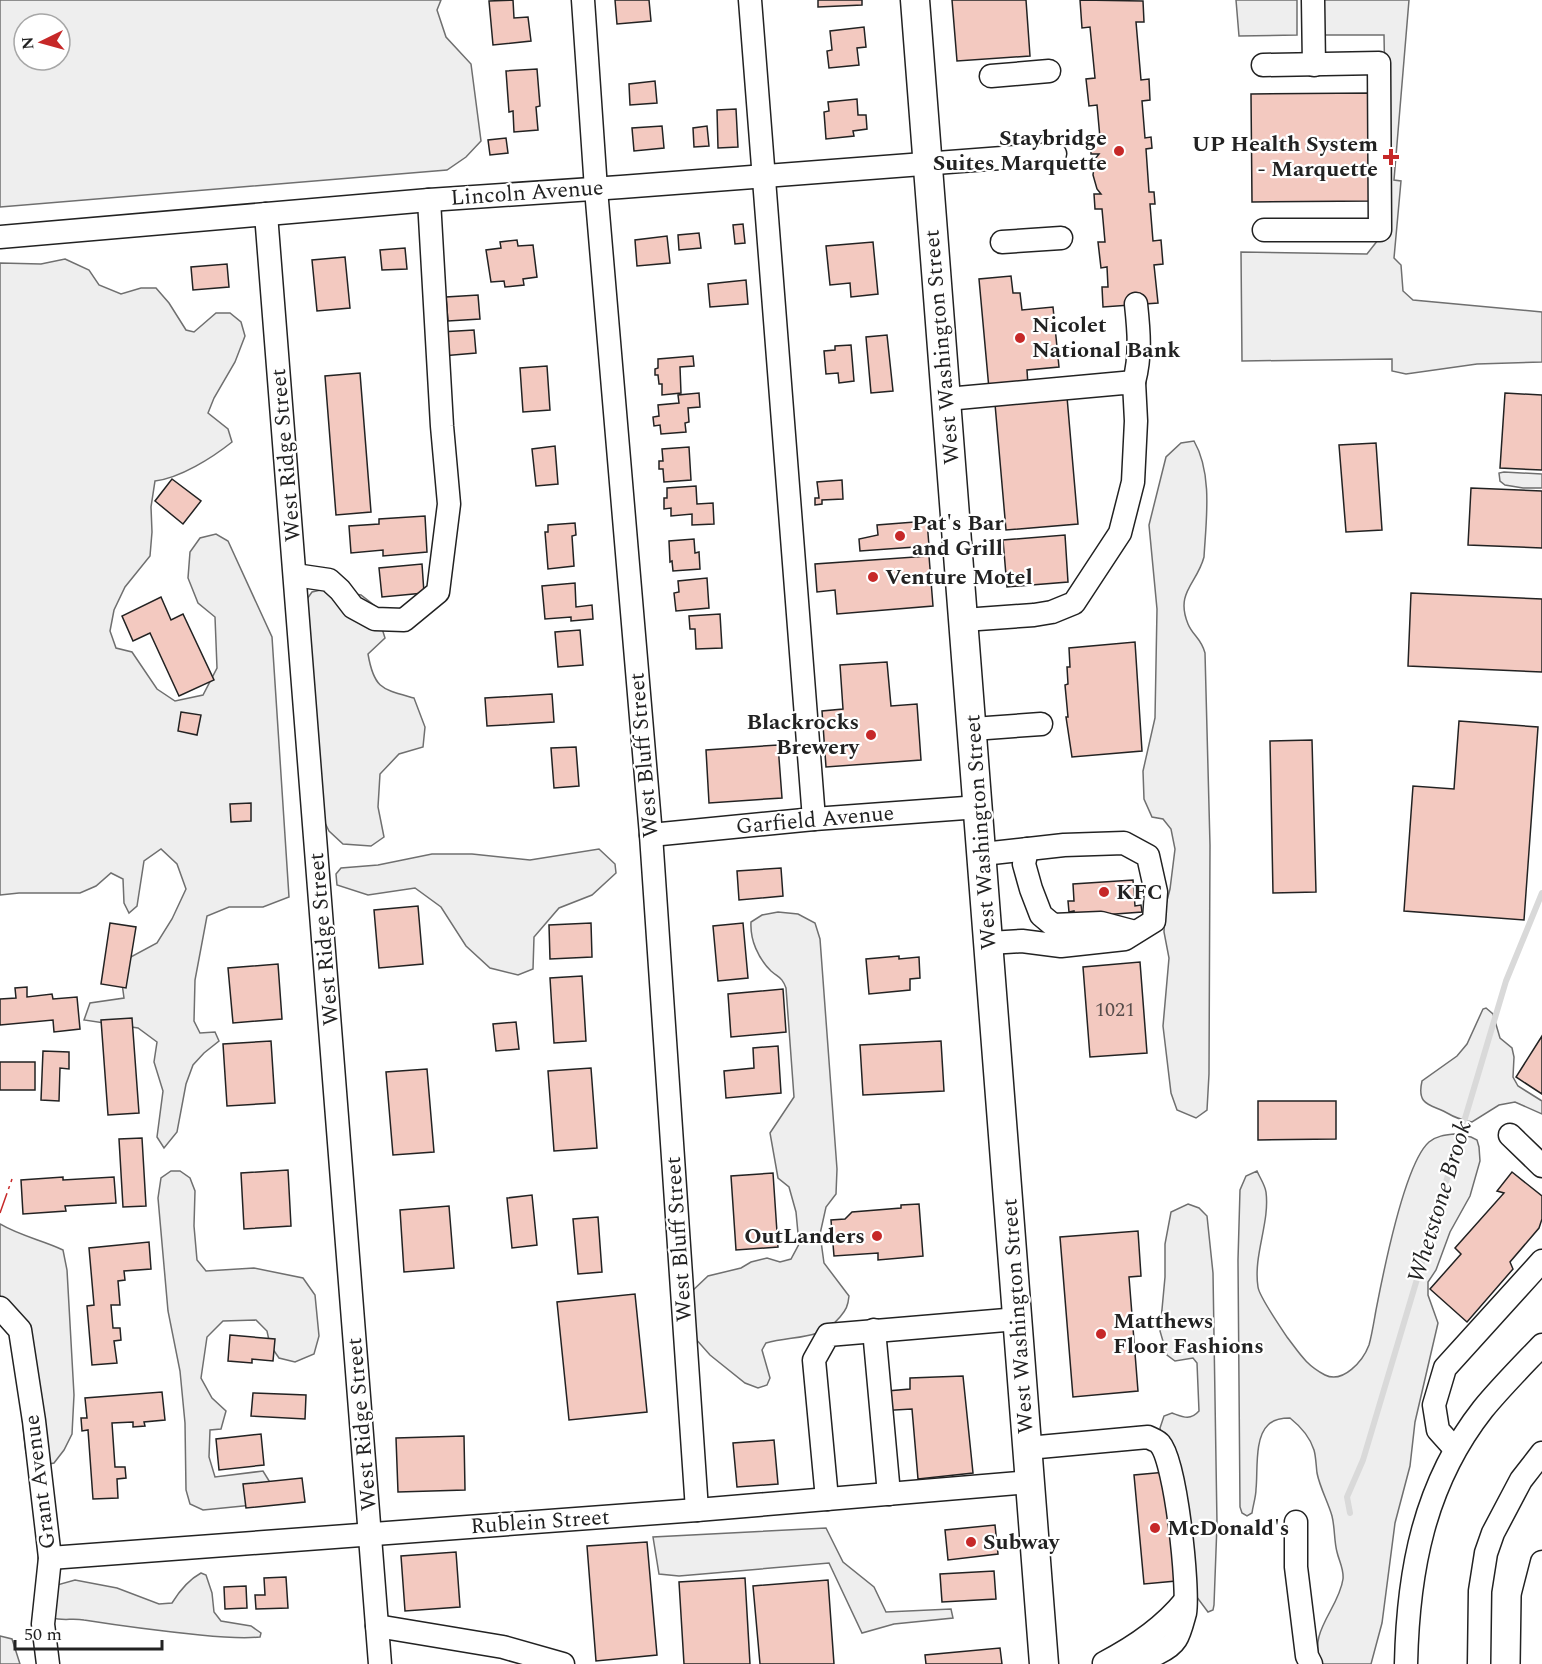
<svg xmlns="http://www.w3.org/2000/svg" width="1542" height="1664" font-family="Spectral,serif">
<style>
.green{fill:#eee;stroke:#6f6f6f;stroke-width:1.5;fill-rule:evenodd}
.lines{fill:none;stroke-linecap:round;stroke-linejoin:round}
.stream{stroke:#d9d9d9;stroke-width:6}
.building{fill:#f3c9c0;stroke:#222;stroke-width:1.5}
.minor-casing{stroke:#222;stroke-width:25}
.major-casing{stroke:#222;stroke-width:31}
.minor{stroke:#fff;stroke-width:22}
.major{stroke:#fff;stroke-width:28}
.power{stroke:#c62828;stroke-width:1.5;stroke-dasharray:21 4.5 3 4.5;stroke-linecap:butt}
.poi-dot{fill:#c62828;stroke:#fff;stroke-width:2}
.labels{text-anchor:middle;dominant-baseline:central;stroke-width:4.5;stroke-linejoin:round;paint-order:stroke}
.number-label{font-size:20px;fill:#564c4a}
.poi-label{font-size:22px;font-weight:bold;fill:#222;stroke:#fff;text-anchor:start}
.street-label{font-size:22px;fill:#222;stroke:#fff}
.water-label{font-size:24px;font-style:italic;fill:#222;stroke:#fff}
</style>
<rect width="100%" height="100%" fill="#fff"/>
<g class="green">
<path d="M 0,0 L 441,0 L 437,10 L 446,37 L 471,64 L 481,141 L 466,157 L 447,170 L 0,207 ZM 24,24 L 60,24 L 60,60 L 24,60 Z"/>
<polygon points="1236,0 1297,0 1297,35 1239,36"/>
<polygon points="1324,0 1409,0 1394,180 1401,181 1394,258 1401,265 1403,291 1413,300 1542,312 1542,362 1477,364 1406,374 1392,371 1392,359 1242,361 1241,252 1367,254 1378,240 1385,87 1384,35 1323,35"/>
<path d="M 65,259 L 89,270 L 99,285 L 121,294 L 141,288 L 156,288 L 169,303 L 186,330 L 194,332 L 216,313 L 230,313 L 241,322 L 245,336 L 235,362 L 214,398 L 208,413 L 228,429 L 232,442 C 212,458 180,478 155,481 L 151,507 L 152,532 L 150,556 L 125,587 L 114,610 L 110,631 L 116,648 L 132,652 L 157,689 L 175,701 L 203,695 L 217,668 L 215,617 L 198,603 L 188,578 L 190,552 L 200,538 L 216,534 L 228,541 L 272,637 L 289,897 L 263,907 L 229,907 L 207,916 L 195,980 L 194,1021 L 200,1033 L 215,1032 L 219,1041 L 204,1053 L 193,1065 L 186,1084 L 177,1132 L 164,1148 L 157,1137 L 163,1091 L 154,1062 L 157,1042 L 138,1028 L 84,1020 L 90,1003 L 124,998 L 121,976 L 127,959 L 157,943 L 172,919 L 186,889 L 177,864 L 161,849 L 144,861 L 137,906 L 129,913 L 124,903 L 123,879 L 111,873 L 96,886 L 80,893 L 19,893 L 0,895 L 0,263 L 41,264 Z"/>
<path d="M 1194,441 C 1213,474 1206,521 1204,557 C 1197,584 1175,592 1188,624 C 1193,636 1201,638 1205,653 L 1210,845 L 1209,1074 L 1207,1110 L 1196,1118 L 1177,1110 L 1171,1093 L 1163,1026 L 1169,958 L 1164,932 L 1165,908 L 1170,889 L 1175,849 L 1171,829 L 1163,819 L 1152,817 L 1144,799 L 1143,771 L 1155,718 L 1157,609 L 1149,525 L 1166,457 L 1181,443 Z"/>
<polygon points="1504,472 1542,474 1542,488 1523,488 1505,485 1500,481 1499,473"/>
<path d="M 325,589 L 361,595 L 375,606 L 385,638 L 368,654 C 374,689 382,689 414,698 L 425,727 L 423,747 L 399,754 L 380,774 L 378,807 L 384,837 L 371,846 L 343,844 L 329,831 L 322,817 L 307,599 L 312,592 Z"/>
<polygon points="599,849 615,864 616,873 592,895 559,908 534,937 533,969 518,975 490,968 466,946 441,907 415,888 368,895 337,885 336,874 341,868 378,865 432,854 472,854 530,860"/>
<path d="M 778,912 L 798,914 L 815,923 L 820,939 L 837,1169 L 836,1194 L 826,1207 L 820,1234 L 824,1263 L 849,1296 C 848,1306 846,1310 840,1317 C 820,1341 794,1335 766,1343 L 762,1350 L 770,1378 L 767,1385 L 758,1388 L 745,1383 L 710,1355 L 694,1337 L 690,1293 L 708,1276 L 741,1268 L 751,1262 L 767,1258 L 780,1262 L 791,1259 L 799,1244 L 796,1212 L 789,1187 L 778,1178 L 770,1133 L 794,1097 L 786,988 C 782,977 779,978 771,971 C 758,958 750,940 751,922 L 762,915 Z"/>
<path d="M 1486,1008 L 1493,1014 L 1500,1038 L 1512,1048 L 1514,1057 L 1513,1077 L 1518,1086 L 1542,1101 L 1542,1114 L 1515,1102 L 1499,1105 L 1472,1122 C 1463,1120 1457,1119 1449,1114 C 1432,1104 1416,1107 1422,1081 L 1457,1056 L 1467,1044 L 1483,1009 Z"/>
<path d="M 1454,1134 L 1471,1137 L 1477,1140 L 1479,1147 L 1480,1161 L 1470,1196 L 1450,1232 L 1436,1270 L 1428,1282 L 1428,1295 L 1438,1323 L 1415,1422 L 1410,1466 L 1395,1523 L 1382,1623 L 1371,1664 L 1322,1664 C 1306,1633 1339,1609 1343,1579 C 1344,1569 1339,1561 1337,1552 C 1334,1541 1335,1528 1332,1516 C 1328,1502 1320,1488 1317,1473 C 1316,1465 1316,1457 1314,1450 C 1310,1437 1300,1426 1290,1418 C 1282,1418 1274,1419 1268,1425 C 1254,1438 1258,1472 1256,1489 C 1256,1497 1253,1505 1252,1513 L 1247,1516 L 1242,1513 L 1240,1507 L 1238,1260 L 1240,1190 L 1246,1176 L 1257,1171 C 1260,1178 1265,1185 1266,1192 C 1270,1223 1253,1255 1258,1287 C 1259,1296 1281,1328 1287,1337 C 1300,1354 1306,1365 1325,1375 C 1343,1384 1363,1361 1369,1345 C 1372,1334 1374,1321 1376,1310 C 1383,1274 1404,1164 1429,1142 C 1436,1136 1445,1135 1454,1134 Z"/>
<polygon points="171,1171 180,1171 190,1178 195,1191 194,1226 197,1260 206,1271 254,1268 303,1278 315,1295 319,1336 314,1354 295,1362 279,1358 270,1345 267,1331 256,1320 223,1321 207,1337 201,1378 212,1398 226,1411 221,1429 210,1430 209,1457 215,1477 263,1471 271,1484 253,1505 203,1510 190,1504 186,1490 185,1423 180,1371 168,1311 158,1198 161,1178"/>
<path d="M 1188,1204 L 1199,1208 L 1207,1216 L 1213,1273 L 1217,1524 L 1214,1605 L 1213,1610 L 1208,1612 L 1196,1596 L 1160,1428 L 1164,1416 L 1172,1413 C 1183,1417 1190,1421 1199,1411 L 1197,1363 L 1193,1358 L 1175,1361 L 1167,1355 L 1160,1331 L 1165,1277 L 1165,1244 L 1171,1212 Z"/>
<path d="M 0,1224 C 20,1236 42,1240 63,1250 L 67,1270 L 74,1395 L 72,1434 L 64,1450 L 54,1463 L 39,1466 L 26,1453 L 16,1362 L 0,1295 Z"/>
<polygon points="826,1528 843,1562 874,1587 886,1612 951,1609 953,1618 894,1624 862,1633 829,1563 679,1576 659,1574 653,1537"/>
<path d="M 201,1573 L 206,1575 L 212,1593 L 214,1612 L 221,1621 L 251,1626 L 261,1633 L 260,1637 C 240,1639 220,1637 200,1635 C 161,1631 122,1626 84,1620 C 73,1618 63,1621 52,1618 L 57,1585 L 75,1580 L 117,1588 L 159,1604 L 172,1603 C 180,1590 188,1580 201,1573 Z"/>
<polygon points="0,1636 12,1639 20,1664 0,1664"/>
</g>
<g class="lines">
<polyline class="stream" points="1350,1513 1347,1497 1363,1460 1506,981 1542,893"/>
</g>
<g class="building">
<polygon points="513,0 514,18 528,17 531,41 493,45 489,1"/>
<polygon points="615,0 649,0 651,21 617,24"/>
<polygon points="818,0 862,0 862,5 818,7"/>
<polygon points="952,0 1026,0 1030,56 957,61"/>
<polygon points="1080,0 1143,1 1144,22 1136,22 1141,80 1149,79 1150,100 1142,101 1145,138 1151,137 1152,148 1146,149 1149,192 1154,192 1155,204 1150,204 1153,241 1161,240 1163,264 1154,265 1158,303 1103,307 1102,287 1108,287 1107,267 1101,268 1098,242 1105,242 1102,209 1095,209 1094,194 1101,194 1097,189 1093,175 1095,159 1099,154 1091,154 1090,138 1100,138 1097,105 1089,106 1086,79 1095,78 1090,27 1082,28"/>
<polygon points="864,27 866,47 857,48 859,65 829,68 827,51 832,50 830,31"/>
<polygon points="537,69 540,106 536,107 538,130 514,132 513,111 509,112 506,71"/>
<polygon points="655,81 657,103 630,105 629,84"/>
<polygon points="1373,93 1374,201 1252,202 1251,94"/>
<polygon points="857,99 858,115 866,115 867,129 853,131 854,136 826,139 824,112 829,111 828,102"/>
<polygon points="736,109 738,147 718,148 717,110"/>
<polygon points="662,126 664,148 634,151 632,128"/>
<polygon points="707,126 709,146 694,147 693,128"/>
<polygon points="506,138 508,153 490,155 488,140"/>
<polygon points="743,224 745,243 735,244 733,225"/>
<polygon points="699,233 701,248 679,250 678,235"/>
<polygon points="667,236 670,263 637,266 635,240"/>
<polygon points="517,240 518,246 533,245 537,277 523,279 524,285 505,287 504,281 491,282 486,250 501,248 500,242"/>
<polygon points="873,242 878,294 851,297 850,283 830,285 826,246"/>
<polygon points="405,248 407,269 382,270 380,250"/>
<polygon points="345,257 350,308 317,311 312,260"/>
<polygon points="227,264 229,287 193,290 191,267"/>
<polygon points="1011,276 1013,293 1020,293 1022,310 1053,307 1059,367 1027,370 1028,386 989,389 979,279"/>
<polygon points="746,280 748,304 710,307 708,284"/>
<polygon points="478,295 480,319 448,321 446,297"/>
<polygon points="474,330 476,353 442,356 440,332"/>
<polygon points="887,335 893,391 871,393 866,337"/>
<polygon points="851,345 854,381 839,383 838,373 826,374 824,351 835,350 835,346"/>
<polygon points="693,356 694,366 680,367 681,393 662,395 662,384 659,384 658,375 655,375 655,369 658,368 658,359"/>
<polygon points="547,366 550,410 523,412 520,368"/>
<polygon points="360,373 371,512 336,515 325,376"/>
<polygon points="699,393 700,407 688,408 689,422 685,423 686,432 661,434 660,425 654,426 653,417 659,416 658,405 679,403 678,395"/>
<polygon points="1505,393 1542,395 1542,470 1500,468"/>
<polygon points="1067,397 1078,524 1006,530 995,404"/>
<polygon points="1376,443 1382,530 1346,532 1339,445"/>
<polygon points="555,446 558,484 536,486 532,449"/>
<polygon points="689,447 691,480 664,482 663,469 659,469 659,461 663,461 662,449"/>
<polygon points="172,479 201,501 183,524 155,501"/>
<polygon points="842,480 843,499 822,500 822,504 815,505 815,498 819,498 817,482"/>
<polygon points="696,486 697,504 713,503 714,524 692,525 692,514 671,516 671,508 664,509 664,498 667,498 667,488"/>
<polygon points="1471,488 1542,491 1542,548 1468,545"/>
<polygon points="425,516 427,552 383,556 383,550 351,553 349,526 379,524 379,519"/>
<polygon points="927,521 929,546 860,551 859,539 878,535 877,525"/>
<polygon points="575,523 576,535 572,536 574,566 548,569 545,532 548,532 548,525"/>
<polygon points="1065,535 1068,582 1007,587 1003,540"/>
<polygon points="694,539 695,553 699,552 700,569 673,571 672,561 670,562 669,541"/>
<polygon points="929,556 933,606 837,614 835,590 817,592 815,564"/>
<polygon points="422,564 424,593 382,597 379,568"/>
<polygon points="707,578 709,608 676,611 674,593 679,592 678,581"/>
<polygon points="575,583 576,607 592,605 593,619 571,621 571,617 545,619 542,586"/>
<polygon points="1411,593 1542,599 1542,672 1408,666"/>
<polygon points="161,597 171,620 183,614 214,680 179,696 150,633 133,641 122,616"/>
<polygon points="720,614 722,648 696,649 695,629 690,629 689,616"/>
<polygon points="580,630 583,665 558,667 555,632"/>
<polygon points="1135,642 1142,751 1072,757 1066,717 1068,717 1065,685 1068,684 1067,667 1070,667 1069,648"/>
<polygon points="887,662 891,706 917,704 921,760 826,767 822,711 843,709 840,665"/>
<polygon points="552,694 554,722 487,726 485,698"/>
<polygon points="181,712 201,715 197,735 178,731"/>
<polygon points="1459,721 1538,727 1524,920 1404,911 1413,786 1454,789"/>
<polygon points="1312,740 1316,892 1273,893 1270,741"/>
<polygon points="778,745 782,798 709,803 706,750"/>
<polygon points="576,747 579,786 554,788 551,748"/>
<polygon points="251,803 251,821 231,822 230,804"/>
<polygon points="781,868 783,896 739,900 737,871"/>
<polygon points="1133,880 1135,906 1141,905 1142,912 1075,917 1074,911 1069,912 1068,901 1074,901 1073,884"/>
<polygon points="418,906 423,964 379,968 374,910"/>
<polygon points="110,923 136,927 126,988 101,984"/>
<polygon points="591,923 592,957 550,959 549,925"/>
<polygon points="743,923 748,978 718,981 713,926"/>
<polygon points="899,956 899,959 919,957 920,978 910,979 910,990 869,994 866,959"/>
<polygon points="1140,962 1147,1053 1090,1057 1083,967"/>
<polygon points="278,964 282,1019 233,1023 228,968"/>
<polygon points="582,976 586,1041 554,1043 550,978"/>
<polygon points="27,987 27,997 52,994 53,999 77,997 80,1029 54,1032 53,1020 0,1025 0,999 16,998 15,988"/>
<polygon points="783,989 786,1032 731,1037 728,994"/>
<polygon points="132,1018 139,1113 108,1115 101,1020"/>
<polygon points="516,1022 519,1049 496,1051 493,1024"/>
<polygon points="1542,1036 1542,1094 1516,1077"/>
<polygon points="271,1041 275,1103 227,1106 223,1044"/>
<polygon points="941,1041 944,1091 863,1095 860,1045"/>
<polygon points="778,1046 781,1093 726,1098 724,1071 754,1068 753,1048"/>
<polygon points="43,1051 69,1052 69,1069 60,1068 59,1101 41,1100"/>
<rect x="0" y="1062" width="35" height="28"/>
<polygon points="591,1068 597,1148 554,1151 548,1071"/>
<polygon points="427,1069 434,1152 393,1155 386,1072"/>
<polygon points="1258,1101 1336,1101 1336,1139 1258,1140"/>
<polygon points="142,1138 146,1206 123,1207 119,1139"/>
<polygon points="288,1170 291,1226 244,1229 241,1173"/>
<polygon points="1512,1172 1542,1196 1542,1219 1539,1228 1510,1262 1513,1269 1467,1322 1430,1289 1461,1254 1455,1248 1504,1193 1497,1191"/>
<polygon points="773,1173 778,1247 736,1250 731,1176"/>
<polygon points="63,1177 63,1180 114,1177 116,1203 65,1206 66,1211 23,1214 21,1180"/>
<polygon points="532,1195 537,1245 512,1248 507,1198"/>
<polygon points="919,1204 923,1256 878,1260 878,1253 834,1256 831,1220 845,1219 852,1212 901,1208 901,1205"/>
<polygon points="449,1206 454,1268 404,1272 400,1210"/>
<polygon points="598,1217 602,1272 578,1274 573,1219"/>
<polygon points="1138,1231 1141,1276 1129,1277 1138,1391 1073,1397 1060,1237"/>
<polygon points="149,1242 151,1269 124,1271 125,1280 118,1281 120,1305 111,1305 113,1328 120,1328 121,1340 114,1341 117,1363 92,1365 87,1306 94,1305 89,1248"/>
<polygon points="635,1294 647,1412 569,1420 557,1302"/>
<polygon points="230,1335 275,1339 273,1361 252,1359 252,1363 228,1361"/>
<polygon points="963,1376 973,1473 918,1479 912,1409 877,1411 875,1392 910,1389 910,1378"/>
<polygon points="162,1392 165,1420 144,1422 145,1426 133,1427 133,1422 112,1423 115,1467 125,1467 126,1478 117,1479 118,1498 93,1499 88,1430 82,1431 81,1418 87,1418 85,1398"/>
<polygon points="253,1393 306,1395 305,1419 251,1416"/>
<polygon points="261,1434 264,1465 219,1470 216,1439"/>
<polygon points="464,1436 465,1490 398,1492 396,1438"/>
<polygon points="774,1440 778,1484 737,1487 733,1443"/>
<polygon points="1166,1472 1176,1581 1144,1584 1134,1475"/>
<polygon points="302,1478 305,1502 246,1508 243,1484"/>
<polygon points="995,1525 998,1554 948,1560 945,1530"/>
<polygon points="647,1542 657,1655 596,1661 587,1546"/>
<polygon points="456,1552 460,1607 405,1611 401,1556"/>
<polygon points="994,1571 996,1599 942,1602 940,1574"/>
<polygon points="286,1577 288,1608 256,1609 255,1595 265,1595 264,1578"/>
<polygon points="745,1578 750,1664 684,1664 679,1582"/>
<polygon points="828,1580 834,1664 760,1664 753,1586"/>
<polygon points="246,1586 247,1608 225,1609 224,1587"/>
<polygon points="1000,1648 1002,1664 926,1664 925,1655"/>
</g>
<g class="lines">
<defs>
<g id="minor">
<polyline points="583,0 596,189 651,835 697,1510"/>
<polyline points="750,0 814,819"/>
<polyline points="1313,0 1314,65"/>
<polyline points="1263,65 1379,63 1380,230 1264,230"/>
<polyline points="991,76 1049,71"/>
<polyline points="266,214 380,1664"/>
<polyline points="0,237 429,200 621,187 1055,154"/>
<polyline points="1002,242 1061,238"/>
<path d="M 1134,382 C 1141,355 1139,332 1136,304"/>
<polyline points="947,399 1134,382 1136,421 1133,482 1120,533 1074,603 1052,612 1034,615 964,620"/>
<polyline points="295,575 329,580 340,590 353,607 375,619 404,620 438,592 449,504 442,426 429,200"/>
<polyline points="973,729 1041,724"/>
<polyline points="651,835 814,819 979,807"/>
<polyline points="1027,849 1024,864 1031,889 1041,915 1053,925 1101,923 1135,932"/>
<polyline points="983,854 1064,845 1124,843 1148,856 1156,892 1154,921 1125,939 1061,946 1022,941 989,943"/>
<polyline points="1510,1135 1542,1166"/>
<polyline points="0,1308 20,1330 34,1421 50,1558 43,1624 48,1664"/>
<polyline points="874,1330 889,1494"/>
<path d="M 1028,1448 L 1148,1437 C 1152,1439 1158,1441 1160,1444 C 1176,1462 1189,1588 1185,1613 C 1183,1620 1180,1633 1176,1639 C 1167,1653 1142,1659 1127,1664"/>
<polyline points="1455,1449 1438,1430 1434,1405 1445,1368 1542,1261"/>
<polyline points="827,1499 814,1360 828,1335 1018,1319"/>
<polyline points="1296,1522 1296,1567 1307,1656 1311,1664"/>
<polyline points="50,1558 697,1510 1030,1482"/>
<polyline points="377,1626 503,1647 563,1664"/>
<path d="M 1104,1663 C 1135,1647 1163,1628 1185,1601"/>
<path d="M 1406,1664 C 1408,1571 1424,1484 1483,1409 C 1501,1387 1522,1366 1542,1345"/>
<polyline points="1479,1664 1480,1591 1486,1553 1493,1533 1521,1480 1542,1453"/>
<polyline points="1532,1664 1533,1597 1542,1562"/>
</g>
<polyline id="major" points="915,0 1044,1664"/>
</defs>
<use href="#minor" class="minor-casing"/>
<use href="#major" class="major-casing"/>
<use href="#minor" class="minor"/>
<use href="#major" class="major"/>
<polyline class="power" points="0,1213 12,1179"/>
</g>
<g class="poi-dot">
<circle cx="1119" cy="151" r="6"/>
<path d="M1388 148h6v6h6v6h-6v6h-6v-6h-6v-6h6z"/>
<circle cx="1020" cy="338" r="6"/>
<circle cx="900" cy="536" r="6"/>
<circle cx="873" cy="577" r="6"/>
<circle cx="871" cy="735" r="6"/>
<circle cx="1104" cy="892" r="6"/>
<circle cx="877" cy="1236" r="6"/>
<circle cx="1101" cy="1334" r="6"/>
<circle cx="1155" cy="1528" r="6"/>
<circle cx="971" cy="1542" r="6"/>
</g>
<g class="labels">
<g class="number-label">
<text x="1115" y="1010">1021</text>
</g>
<g class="poi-label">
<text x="1107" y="138" text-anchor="end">Staybridge<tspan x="1107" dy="25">Suites Marquette</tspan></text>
<text x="1378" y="144" text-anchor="end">UP Health System<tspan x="1378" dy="25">- Marquette</tspan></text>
<text x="1032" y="325">Nicolet<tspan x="1032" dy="25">National Bank</tspan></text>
<text x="912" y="523">Pat's Bar<tspan x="912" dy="25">and Grill</tspan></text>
<text x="885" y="577">Venture Motel</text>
<text x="859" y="722" text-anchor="end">Blackrocks<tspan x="859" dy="25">Brewery</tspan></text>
<text x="1116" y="892">KFC</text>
<text x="865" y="1236" text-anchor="end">OutLanders</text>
<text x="1113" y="1321">Matthews<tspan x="1113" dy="25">Floor Fashions</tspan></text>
<text x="1167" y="1528">McDonald's</text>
<text x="983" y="1542">Subway</text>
</g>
<g class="street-label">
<text transform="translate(527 193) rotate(-4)">Lincoln Avenue</text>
<text transform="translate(942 347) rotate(-95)">West Washington Street</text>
<text transform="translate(286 455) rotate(-95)">West Ridge Street</text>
<text transform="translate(644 755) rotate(-95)">West Bluff Street</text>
<text transform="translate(815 820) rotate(-5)">Garfield Avenue</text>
<text transform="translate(981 832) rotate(-94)">West Washington Street</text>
<text transform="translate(324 939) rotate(-95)">West Ridge Street</text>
<text transform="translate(679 1239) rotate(-94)">West Bluff Street</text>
<text transform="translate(1018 1316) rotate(-94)">West Washington Street</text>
<text transform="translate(362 1424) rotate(-95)">West Ridge Street</text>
<text transform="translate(40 1482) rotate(-97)">Grant Avenue</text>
<text transform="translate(540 1522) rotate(-4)">Rublein Street</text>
</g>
<g class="water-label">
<text transform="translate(1440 1202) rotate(-73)">Whetstone Brook</text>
</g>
</g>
<g transform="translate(42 42) rotate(265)"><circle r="28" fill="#ffffff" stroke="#a7a7a7" stroke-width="1.5"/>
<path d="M0-4.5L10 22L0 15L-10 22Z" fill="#c62828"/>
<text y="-9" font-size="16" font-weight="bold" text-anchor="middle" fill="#222222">N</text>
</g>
<path d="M15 1640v9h147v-9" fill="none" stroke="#222222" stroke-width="3"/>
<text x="24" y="1640" font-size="18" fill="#222222" stroke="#ffffff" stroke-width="4.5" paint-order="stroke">50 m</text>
</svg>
